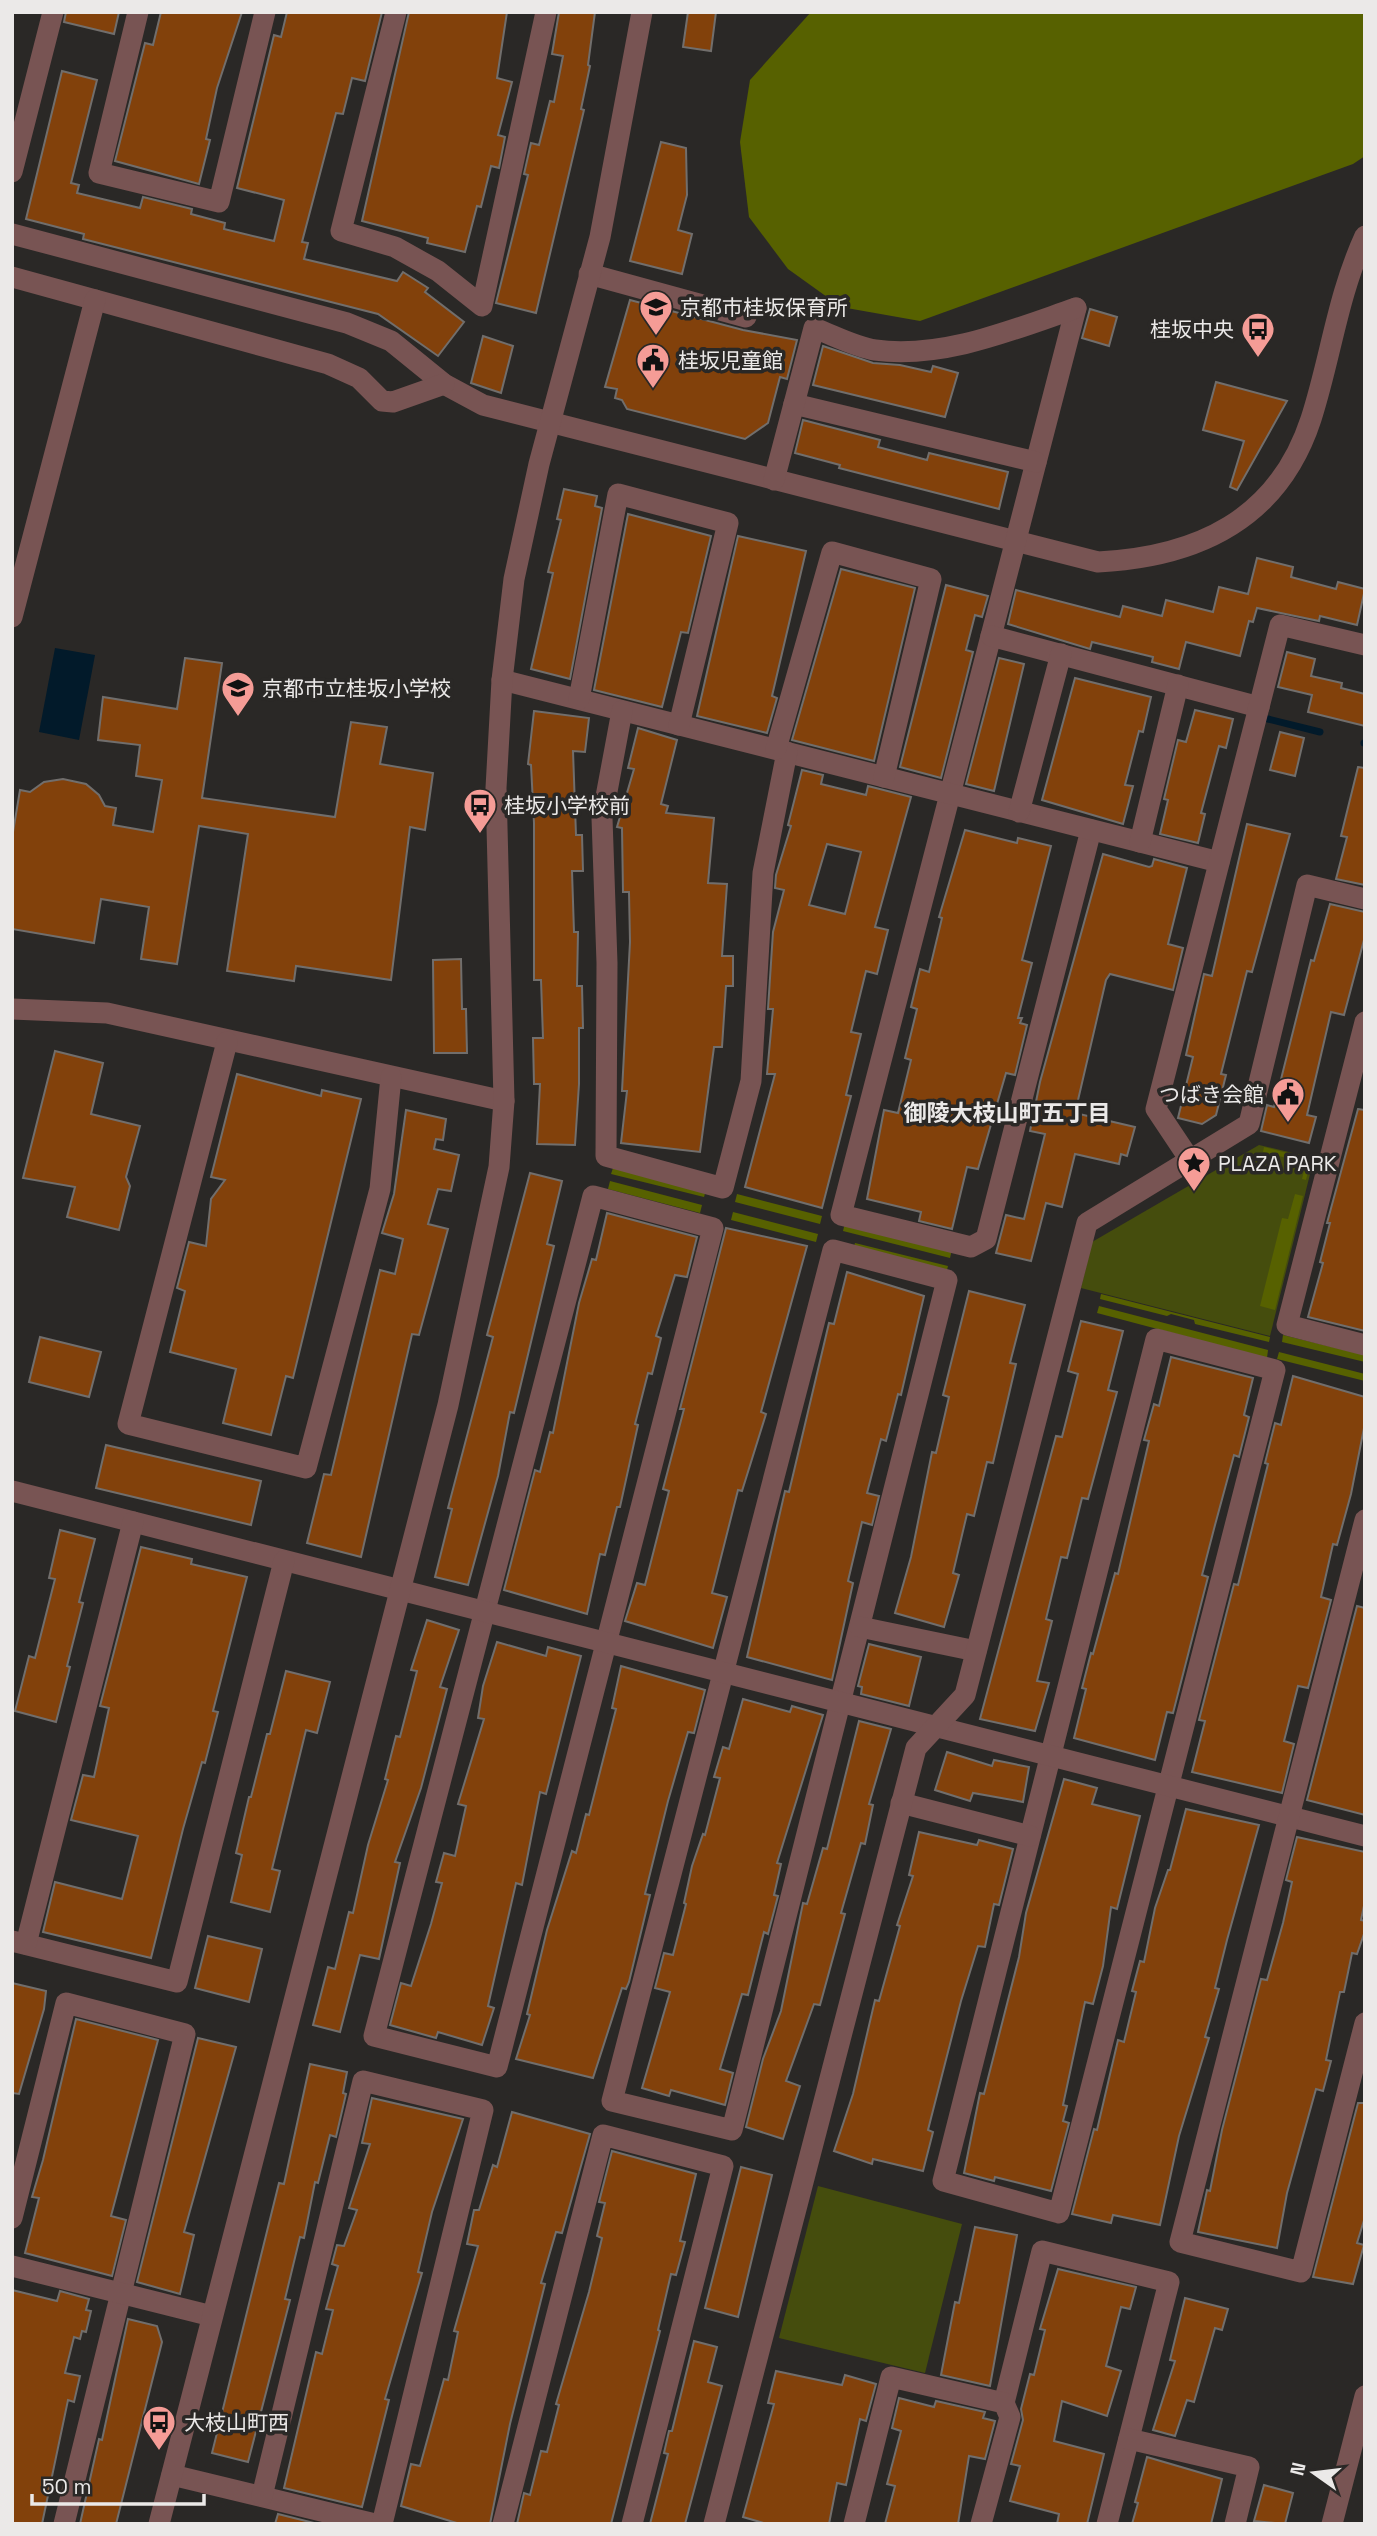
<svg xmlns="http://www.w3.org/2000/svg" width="1377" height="2536" font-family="'Space Grotesk','Noto Sans JP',sans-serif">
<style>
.green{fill:#454d0d}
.forest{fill:#576100}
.water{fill:#021a2a}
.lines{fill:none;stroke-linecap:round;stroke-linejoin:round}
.stream{stroke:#021a2a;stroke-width:7}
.building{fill:#82410b;stroke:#716e6c;stroke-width:2;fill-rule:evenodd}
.minor{stroke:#785453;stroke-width:21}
.labels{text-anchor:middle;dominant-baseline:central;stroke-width:7;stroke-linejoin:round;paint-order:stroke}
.poi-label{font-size:21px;fill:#ebe9e8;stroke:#2a2826;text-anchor:start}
.neighbourhood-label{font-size:23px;font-weight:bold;fill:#ebe9e8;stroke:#2a2826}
</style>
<rect width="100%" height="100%" fill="#2a2826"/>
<g class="green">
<polygon points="1259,1145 1314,1158 1270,1336 1081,1288 1092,1242"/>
<polygon points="818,2186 962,2224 925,2373 779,2338"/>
</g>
<g class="forest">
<polygon points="811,12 1365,12 1365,156 1353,164 920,321 841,307 788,269 749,217 740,142 750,80"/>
<polygon points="1264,1147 1311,1159 1306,1180 1302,1179 1306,1163 1263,1152"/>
<polygon points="614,1165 706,1190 704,1197 611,1174"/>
<polygon points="610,1181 702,1205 700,1213 608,1189"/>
<polygon points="737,1194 822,1216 820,1224 735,1202"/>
<polygon points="1295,1194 1303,1196 1275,1310 1260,1306 1282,1218 1288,1219"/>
<polygon points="733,1212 818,1234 816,1242 731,1220"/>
<polygon points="845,1223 952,1249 950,1258 843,1231"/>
<polygon points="855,1243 948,1266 946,1274 853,1251"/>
<polygon points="1101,1294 1270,1337 1269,1342 1195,1324 1194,1320 1171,1314 1167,1316 1100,1299"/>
<polygon points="1099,1306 1268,1350 1267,1358 1097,1313"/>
<polygon points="1283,1335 1365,1355 1365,1362 1282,1342"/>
<polygon points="1279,1352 1365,1374 1365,1381 1277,1359"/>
</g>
<polygon class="water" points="55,648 95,655 79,740 39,732"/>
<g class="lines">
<g class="stream">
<polyline points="1268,719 1320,732"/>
<polyline points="1364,743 1365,743"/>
</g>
</g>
<g class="building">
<polygon points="66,12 119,12 114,34 64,22"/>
<polygon points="161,12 242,12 217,88 206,139 210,140 199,184 115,161 145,43 153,45"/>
<polygon points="287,12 382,12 365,81 352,78 343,114 336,113 302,242 308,243 304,259 397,281 403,272 428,288 425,292 464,322 438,356 378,314 83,239 84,234 26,219 62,71 97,80 71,183 79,185 77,193 140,208 143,197 192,209 191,214 225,223 224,229 274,241 284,200 237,188 274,35 281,37"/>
<polygon points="409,12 507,12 497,78 512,82 498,135 505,137 499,168 491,166 481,207 477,206 465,252 427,243 428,238 362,221"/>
<polygon points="559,12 595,12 588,65 590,66 581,109 584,110 536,313 496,303 528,175 524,174 531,143 539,145 550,101 554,102 563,56 552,54"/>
<polygon points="688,12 716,12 711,51 683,47"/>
<polygon points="661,142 686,148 687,195 678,230 692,234 682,274 630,261"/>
<polygon points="630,300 743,330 797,340 787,379 780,377 768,423 745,439 627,409 622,400 615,398 617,389 605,387"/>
<polygon points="1090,309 1117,317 1109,346 1082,338"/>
<polygon points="483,336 513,346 501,393 471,383"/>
<polygon points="823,346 873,363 900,365 931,372 933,366 958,373 945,417 813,385"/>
<polygon points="1216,382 1287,401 1237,490 1230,487 1244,441 1203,430"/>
<polygon points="803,420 880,440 878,447 927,460 929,453 1008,472 999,509 839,468 840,465 795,453"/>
<polygon points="564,489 597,496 595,506 602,508 570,679 531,669 553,573 548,572 561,520 557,519"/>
<polygon points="628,514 711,536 688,633 681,632 662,707 594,690"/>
<polygon points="738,536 806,551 772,696 777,698 767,733 697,716"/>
<polygon points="1257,558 1293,567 1291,577 1336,589 1338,582 1365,589 1357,625 1320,616 1319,621 1257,608 1253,622 1249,621 1240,656 1186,642 1179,669 1152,662 1153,657 1092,642 1090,649 1008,624 1016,590 1120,617 1123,606 1162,616 1166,600 1213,612 1219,587 1248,594"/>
<polygon points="841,569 915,588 874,761 792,740"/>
<polygon points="946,585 988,596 982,617 975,615 966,650 973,652 941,778 900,767"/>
<polygon points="1287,652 1315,659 1311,676 1342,683 1341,688 1365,694 1365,726 1308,712 1312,695 1278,687"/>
<polygon points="185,658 222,663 202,798 335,817 351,722 387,727 380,764 433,773 425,830 410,827 391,980 296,966 294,981 227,971 248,834 199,826 177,964 141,959 149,907 101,899 94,943 12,929 12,838 20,790 30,792 44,782 63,779 86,784 99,795 105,806 116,808 113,825 153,832 162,780 136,776 140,745 98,740 103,697 177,709"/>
<polygon points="999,658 1024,664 994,791 966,784"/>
<polygon points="1075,678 1151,697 1143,732 1139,731 1125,785 1133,786 1123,824 1042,800"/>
<polygon points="1195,710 1233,719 1226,748 1219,746 1201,813 1205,814 1198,843 1160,834 1168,800 1164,799 1178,740 1186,742"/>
<polygon points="534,711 589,718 585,752 573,751 576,835 582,835 583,871 572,871 574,932 578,932 577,986 582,986 583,1028 579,1028 579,1084 575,1145 537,1144 540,1084 534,1084 533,1038 543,1038 541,980 534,980 534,823 531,765 528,764"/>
<polygon points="638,728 677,740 661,804 668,806 666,813 714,818 708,883 727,884 722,956 733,956 733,986 726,986 722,1047 714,1047 700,1152 621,1143 627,1091 622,1091 630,942 629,892 623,892 622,828 617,827 634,769 628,768"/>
<polygon points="1280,732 1304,738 1295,776 1270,770"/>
<polygon points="1358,767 1365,768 1365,885 1336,879 1347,837 1341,836"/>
<path d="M 802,770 L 823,775 L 821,784 L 866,795 L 868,786 L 911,797 L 875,927 L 888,930 L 877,974 L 866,971 L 851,1032 L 861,1034 L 846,1095 L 851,1096 L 822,1208 L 745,1187 L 775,1074 L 767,1074 L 773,1009 L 768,1009 L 773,932 L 784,890 L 775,888 L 776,875 L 791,826 L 788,825 ZM 827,844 L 861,852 L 845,914 L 809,905 Z"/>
<polygon points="1247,824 1290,834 1252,972 1247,971 1221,1074 1226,1075 1216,1115 1202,1124 1178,1118 1193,1057 1186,1055 1204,974 1212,976"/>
<polygon points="965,830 1017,843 1018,838 1051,846 1022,960 1032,963 1018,1018 1022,1018 1020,1023 1027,1025 1015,1075 1006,1073 978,1169 967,1167 952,1229 919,1221 921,1212 867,1199 884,1110 898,1113 911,1060 905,1058 917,1009 911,1007 920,969 929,972 942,918 939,917"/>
<polygon points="1103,854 1149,867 1152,866 1154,859 1187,868 1168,944 1183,948 1173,990 1110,974 1106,980 1075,1113 1135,1127 1127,1156 1121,1154 1119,1164 1075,1154 1062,1207 1046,1203 1031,1261 996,1253 1006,1215 1024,1219 1045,1134 1030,1131 1040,1082"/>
<polygon points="1330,904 1365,912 1365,936 1344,1015 1331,1012 1307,1115 1316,1117 1309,1143 1261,1131 1267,1105 1274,1107 1311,960 1314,961"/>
<polygon points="461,959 462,1009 466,1009 467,1053 434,1053 433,960"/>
<polygon points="55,1051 103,1063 91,1114 140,1126 126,1177 130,1186 119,1230 67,1217 75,1187 23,1178"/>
<polygon points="237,1074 321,1096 322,1090 361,1099 293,1378 286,1376 271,1435 223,1423 236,1369 170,1352 185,1291 177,1288 189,1242 206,1246 211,1199 225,1180 211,1177"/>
<polygon points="1358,1109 1365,1110 1365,1331 1308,1317 1323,1263 1320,1262 1330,1223 1327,1223"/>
<polygon points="406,1110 446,1119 443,1140 436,1139 434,1149 459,1155 451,1191 438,1189 428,1224 448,1229 419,1335 412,1334 361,1557 307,1543 324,1474 331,1475 380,1270 395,1274 403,1239 382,1233 394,1194"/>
<polygon points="530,1173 562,1181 547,1244 554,1246 514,1413 510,1412 498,1476 468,1585 435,1577 452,1509 448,1508 493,1337 487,1335"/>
<polygon points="607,1213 697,1237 687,1277 675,1275 656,1336 661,1338 652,1374 648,1373 635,1424 638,1425 620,1507 617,1507 605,1555 600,1554 587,1614 504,1590 535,1470 540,1472 550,1432 553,1433 579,1303 592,1259 596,1260"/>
<polygon points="726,1228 807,1246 761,1412 766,1414 742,1491 738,1490 712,1593 727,1597 713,1648 625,1621 637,1583 645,1585 669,1491 663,1489 684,1409 680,1409"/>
<polygon points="847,1272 924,1296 901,1395 898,1394 886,1441 881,1439 867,1493 879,1496 872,1525 862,1522 848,1581 853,1583 832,1680 747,1657 785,1491 789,1492 829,1323 834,1324"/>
<polygon points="969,1291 1025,1305 1010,1363 1016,1364 993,1463 987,1462 974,1516 967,1514 953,1573 959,1575 944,1627 895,1613 911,1557 932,1452 936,1453 949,1397 943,1395"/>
<polygon points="1081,1321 1123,1331 1108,1390 1117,1392 1088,1499 1082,1498 1067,1558 1061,1557 1046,1619 1052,1621 1037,1681 1049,1683 1035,1731 980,1719 1056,1436 1062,1437 1078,1374 1068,1371"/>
<polygon points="40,1337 101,1352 89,1397 29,1382"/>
<polygon points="1171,1357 1253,1378 1244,1415 1249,1417 1239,1457 1234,1455 1215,1525 1202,1575 1208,1577 1173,1713 1167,1712 1155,1760 1074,1738 1086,1689 1082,1688 1091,1653 1093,1654 1115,1573 1118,1574 1139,1484 1149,1441 1144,1440 1154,1404 1159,1406"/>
<polygon points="1293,1376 1365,1397 1365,1423 1351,1494 1337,1545 1333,1544 1321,1597 1331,1600 1308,1688 1298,1686 1284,1741 1294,1744 1282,1793 1192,1772 1205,1721 1199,1720 1234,1584 1238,1585 1268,1464 1265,1463 1275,1423 1281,1425"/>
<polygon points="106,1445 261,1481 251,1525 96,1488"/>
<polygon points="60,1530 95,1539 79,1602 83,1603 67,1666 70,1667 56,1722 15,1711 29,1656 35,1658 55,1579 49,1578"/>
<polygon points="141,1547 192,1559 191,1564 247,1577 213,1711 218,1712 205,1763 202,1762 183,1829 151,1958 43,1932 55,1882 122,1899 138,1836 71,1820 83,1775 94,1777 109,1708 100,1706"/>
<polygon points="1357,1606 1365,1608 1365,1815 1307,1800"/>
<polygon points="427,1620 459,1630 440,1687 447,1689 421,1788 395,1862 400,1863 379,1959 360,1955 340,2032 313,2025 328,1967 335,1969 349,1912 353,1913 368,1845 388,1780 385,1779 396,1736 400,1737 417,1671 411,1670"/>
<polygon points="497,1642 546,1656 548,1647 581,1656 546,1794 540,1792 522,1885 516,1883 488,2006 494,2008 482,2045 438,2032 436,2038 390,2025 401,1983 411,1986 431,1924 442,1883 436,1882 444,1853 455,1856 466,1806 458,1804 484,1719 478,1718 483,1686"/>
<polygon points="869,1644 921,1657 909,1706 861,1694 862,1687 858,1686"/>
<polygon points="621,1666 705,1690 694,1733 688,1732 668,1801 645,1894 650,1895 629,1982 626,1989 622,1988 593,2078 516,2059 530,2015 527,2014 547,1930 572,1851 576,1853 586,1814 589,1815 616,1709 612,1708"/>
<polygon points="286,1671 330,1682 317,1733 306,1730 272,1869 280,1871 270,1912 231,1902 242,1855 236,1853 249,1797 251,1797 267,1734 270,1734"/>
<polygon points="743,1699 790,1712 792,1706 823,1715 777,1863 781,1864 774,1895 778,1896 768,1934 764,1932 748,1995 742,1994 720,2069 733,2073 725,2105 671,2090 669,2096 642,2088 670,1992 655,1988 664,1953 673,1955 686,1904 684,1903 692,1866 703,1834 705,1835 720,1778 714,1777 723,1747 729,1749"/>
<polygon points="859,1721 891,1729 869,1804 873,1805 865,1844 861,1843 841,1913 845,1914 820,2005 814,2004 786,2081 800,2086 783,2139 746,2127 763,2059 781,2011 803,1903 807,1904 823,1848 827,1849"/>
<polygon points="947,1752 992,1766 994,1760 1029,1767 1023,1802 973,1793 970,1801 935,1790"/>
<polygon points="1064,1779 1097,1788 1092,1804 1140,1816 1117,1909 1111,1907 1103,1966 1093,2004 1085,2002 1063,2105 1067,2106 1063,2121 1069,2123 1051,2191 995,2177 994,2181 964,2173 980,2093 984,2094 1019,1957 1026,1913"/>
<polygon points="1186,1809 1259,1825 1227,1940 1215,1988 1219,1989 1205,2037 1209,2038 1179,2136 1160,2225 1113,2215 1111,2223 1072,2214 1094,2129 1097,2130 1118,2040 1124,2042 1136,1992 1132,1991 1140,1961 1144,1962 1155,1908 1168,1870 1170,1870"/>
<polygon points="919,1832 977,1845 979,1840 1013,1849 999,1905 994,1904 985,1947 978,1946 961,2001 928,2130 933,2132 923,2171 873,2159 872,2164 834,2151 853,2094 875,2000 879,2001 900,1926 897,1925 913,1876 909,1875"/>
<polygon points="1297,1837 1365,1852 1365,1901 1361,1920 1365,1921 1365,1931 1357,1954 1352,1953 1344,1992 1340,1992 1326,2060 1331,2061 1323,2091 1316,2089 1287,2193 1277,2248 1198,2232 1207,2190 1210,2191 1222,2130 1261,1979 1267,1980 1283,1923 1292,1882 1286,1880"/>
<polygon points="208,1936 262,1949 249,2002 195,1988"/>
<polygon points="12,1983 46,1991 44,2009 19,2094 12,2093"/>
<polygon points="76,2019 158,2040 111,2216 126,2220 112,2276 25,2253 39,2198 32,2197 43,2160"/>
<polygon points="198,2038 236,2047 184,2232 194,2235 180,2294 137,2282"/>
<polygon points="310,2064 347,2072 343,2093 346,2094 336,2137 330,2135 318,2183 315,2182 304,2238 300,2237 285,2299 290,2300 248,2462 212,2453 279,2183 284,2184"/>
<polygon points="372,2098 463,2119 432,2212 418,2272 422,2273 385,2399 389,2400 362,2507 284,2488 316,2352 322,2354 333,2310 326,2309 338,2266 332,2264 337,2245 344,2246 357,2210 349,2208 370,2144 362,2143"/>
<polygon points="1358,2103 1365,2103 1365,2217 1357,2243 1364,2245 1353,2284 1313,2277"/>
<polygon points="512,2112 590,2134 562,2233 556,2232 541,2283 545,2284 510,2424 490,2524 460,2524 401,2506 411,2464 420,2466 444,2379 448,2380 458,2332 454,2331 478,2246 467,2244 474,2210 479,2210 493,2165 497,2167"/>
<polygon points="612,2151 696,2174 680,2241 685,2242 676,2275 671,2274 658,2330 660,2331 611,2524 517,2524 524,2493 530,2495 541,2451 547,2452 559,2405 556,2404 589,2292 602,2238 597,2236 605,2203 599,2202"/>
<polygon points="741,2167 772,2175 738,2317 705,2308"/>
<polygon points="975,2227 1017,2235 990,2386 941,2375 955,2302 959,2303"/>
<polygon points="1058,2269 1136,2287 1130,2309 1121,2307 1106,2366 1121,2371 1107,2416 1062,2401 1054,2441 1104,2454 1087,2524 1057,2524 1059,2514 1010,2501 1020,2466 1011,2464 1023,2420 1021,2409 1030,2374 1034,2375 1045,2330 1040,2329"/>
<polygon points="12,2290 57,2301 60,2291 89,2299 86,2310 91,2311 86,2332 82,2331 80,2339 74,2337 65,2373 80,2376 74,2402 68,2400 42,2524 12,2524"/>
<polygon points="1185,2298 1228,2309 1222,2330 1215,2328 1194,2402 1187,2400 1175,2436 1153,2430 1175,2361 1170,2360"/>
<polygon points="128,2319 157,2326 162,2342 116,2524 80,2524 99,2439 102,2440"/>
<polygon points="694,2341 717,2347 708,2382 722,2386 685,2524 650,2524 668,2454 664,2453 669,2431 672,2431"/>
<polygon points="776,2371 842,2385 845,2375 876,2384 866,2421 860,2419 846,2485 837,2483 829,2524 767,2524 743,2517 774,2404 768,2403"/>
<polygon points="899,2398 934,2407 936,2401 985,2412 983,2418 995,2421 985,2459 969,2456 958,2524 885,2524 895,2486 887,2484 901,2431 892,2428"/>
<polygon points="1147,2457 1222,2479 1211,2524 1132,2524 1138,2503 1135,2502"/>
<polygon points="1264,2485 1293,2493 1285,2524 1254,2521"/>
<polygon points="278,2514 318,2524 275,2524"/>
</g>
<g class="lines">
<g class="minor">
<polyline points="138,12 99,173 219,202 265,12"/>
<polyline points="396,12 341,231 395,247 438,271 482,306 546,12"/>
<polyline points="12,172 53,12"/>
<path d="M 12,234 L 347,323 L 391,341 L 444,384 L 483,405 L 1098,562 C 1197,557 1278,520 1311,419 C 1331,357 1337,297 1365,236"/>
<polyline points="589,274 746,317"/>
<polyline points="12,277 328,364 359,378 382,401 393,402 444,384"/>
<polyline points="1076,308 841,1215 971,1247 986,1239 1091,830"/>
<polyline points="794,404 1036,462"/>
<path d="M 774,480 L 814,328 C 833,335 855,347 875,350 C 943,359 1012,330 1076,308"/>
<polyline points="12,617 95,300"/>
<polyline points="991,636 1259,707"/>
<polyline points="502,680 1219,862"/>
<polyline points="579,699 618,494 728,523 679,725"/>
<polyline points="622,711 602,818 607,963 606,1156 723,1188 751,1081 763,873 787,752"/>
<polyline points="776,749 832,552 931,579 884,777"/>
<polyline points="1019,812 1061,654"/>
<polyline points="1140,842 1178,685"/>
<polyline points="12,1009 107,1013 504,1101"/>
<polyline points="1365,1022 1287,1325 1365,1345"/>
<polyline points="227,1042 128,1424 306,1468 380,1189 391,1077"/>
<polyline points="1190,1160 1156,1109 1280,625 1365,645"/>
<polygon points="593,1196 713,1228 497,2067 374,2036"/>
<polygon points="833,1250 947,1280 732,2130 612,2101"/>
<polygon points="1156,1339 1275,1370 1059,2213 943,2181"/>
<polyline points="12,1491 1365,1836"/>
<polyline points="1365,1520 1180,2242 1301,2272 1365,2023"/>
<polyline points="860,1627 976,1651"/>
<polyline points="901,1803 1030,1836"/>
<polyline points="12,1941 177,1982 284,1561"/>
<polyline points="26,1944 133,1522"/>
<polyline points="12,2218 66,2003 185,2034 64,2524"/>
<polyline points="12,2266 212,2316"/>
<polyline points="1004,2403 1042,2251 1169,2282 1107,2524"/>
<polyline points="1129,2439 1249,2467 1235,2524"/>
<polyline points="172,2475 375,2524"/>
<polyline points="262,2496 363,2081 483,2110 382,2524"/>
<polyline points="159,2524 448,1405 499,1167 504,1101 496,788 502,680 514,579 539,464 600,237 642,12"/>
<polyline points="503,2524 603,2135 723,2166 632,2524"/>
<polyline points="714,2524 916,1748 965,1695 1087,1223 1249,1124 1307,885 1365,899"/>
<polyline points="854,2524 891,2377 1004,2403 1010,2417 981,2524"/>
<polyline points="1332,2524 1365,2396"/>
</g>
</g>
<defs>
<symbol id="school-pin" viewBox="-11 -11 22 30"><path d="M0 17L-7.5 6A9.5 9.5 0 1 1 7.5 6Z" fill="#f59c96" stroke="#2a2826"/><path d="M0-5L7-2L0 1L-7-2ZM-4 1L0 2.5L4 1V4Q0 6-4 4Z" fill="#111"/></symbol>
<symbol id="bus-pin" viewBox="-11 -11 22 30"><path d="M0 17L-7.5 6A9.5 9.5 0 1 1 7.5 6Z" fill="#f59c96" stroke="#2a2826"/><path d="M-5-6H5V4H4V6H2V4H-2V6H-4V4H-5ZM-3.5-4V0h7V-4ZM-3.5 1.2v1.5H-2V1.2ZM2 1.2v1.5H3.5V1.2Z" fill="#111"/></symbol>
<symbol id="civic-pin" viewBox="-11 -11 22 30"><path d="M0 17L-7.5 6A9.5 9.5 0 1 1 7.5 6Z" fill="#f59c96" stroke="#2a2826"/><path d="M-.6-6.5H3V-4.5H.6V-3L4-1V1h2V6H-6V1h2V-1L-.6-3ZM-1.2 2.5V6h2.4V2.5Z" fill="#111"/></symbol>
<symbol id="sight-pin" viewBox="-11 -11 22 30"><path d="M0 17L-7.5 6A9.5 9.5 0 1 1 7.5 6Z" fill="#f59c96" stroke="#2a2826"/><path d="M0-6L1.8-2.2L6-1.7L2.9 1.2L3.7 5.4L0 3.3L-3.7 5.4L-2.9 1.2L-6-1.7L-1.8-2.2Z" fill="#111"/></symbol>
</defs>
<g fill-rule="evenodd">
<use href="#school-pin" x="637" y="288" width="38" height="52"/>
<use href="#bus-pin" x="1239" y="310" width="38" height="52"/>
<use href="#civic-pin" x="634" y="341" width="38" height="52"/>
<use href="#school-pin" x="219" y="669" width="38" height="52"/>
<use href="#bus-pin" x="461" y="786" width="38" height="52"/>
<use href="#civic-pin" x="1269" y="1075" width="38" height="52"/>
<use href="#sight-pin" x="1175" y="1144" width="38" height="52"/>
<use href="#bus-pin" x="140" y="2403" width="38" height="52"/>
</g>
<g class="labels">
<g class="poi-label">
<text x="680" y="307">京都市桂坂保育所</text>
<text x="1234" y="329" text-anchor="end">桂坂中央</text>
<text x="678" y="360">桂坂児童館</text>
<text x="262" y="688">京都市立桂坂小学校</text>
<text x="504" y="805">桂坂小学校前</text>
<text x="1264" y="1094" text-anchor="end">つばき会館</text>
<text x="1218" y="1163">PLAZA PARK</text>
<text x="184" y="2422">大枝山町西</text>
</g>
<g class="neighbourhood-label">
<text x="1007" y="1113">御陵大枝山町五丁目</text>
</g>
</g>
<rect width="1377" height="2536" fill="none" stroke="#ebe9e8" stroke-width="28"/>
<g transform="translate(1314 2473) rotate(284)" stroke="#2a2826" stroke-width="5" paint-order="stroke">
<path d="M0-5L12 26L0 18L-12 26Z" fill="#ebe9e8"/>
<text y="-10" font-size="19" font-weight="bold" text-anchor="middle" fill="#ebe9e8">N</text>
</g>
<path d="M32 2494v10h172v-10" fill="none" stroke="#ebe9e8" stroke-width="3.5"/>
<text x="42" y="2494" font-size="21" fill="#ebe9e8" stroke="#2a2826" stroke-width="5" paint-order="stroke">50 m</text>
</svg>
